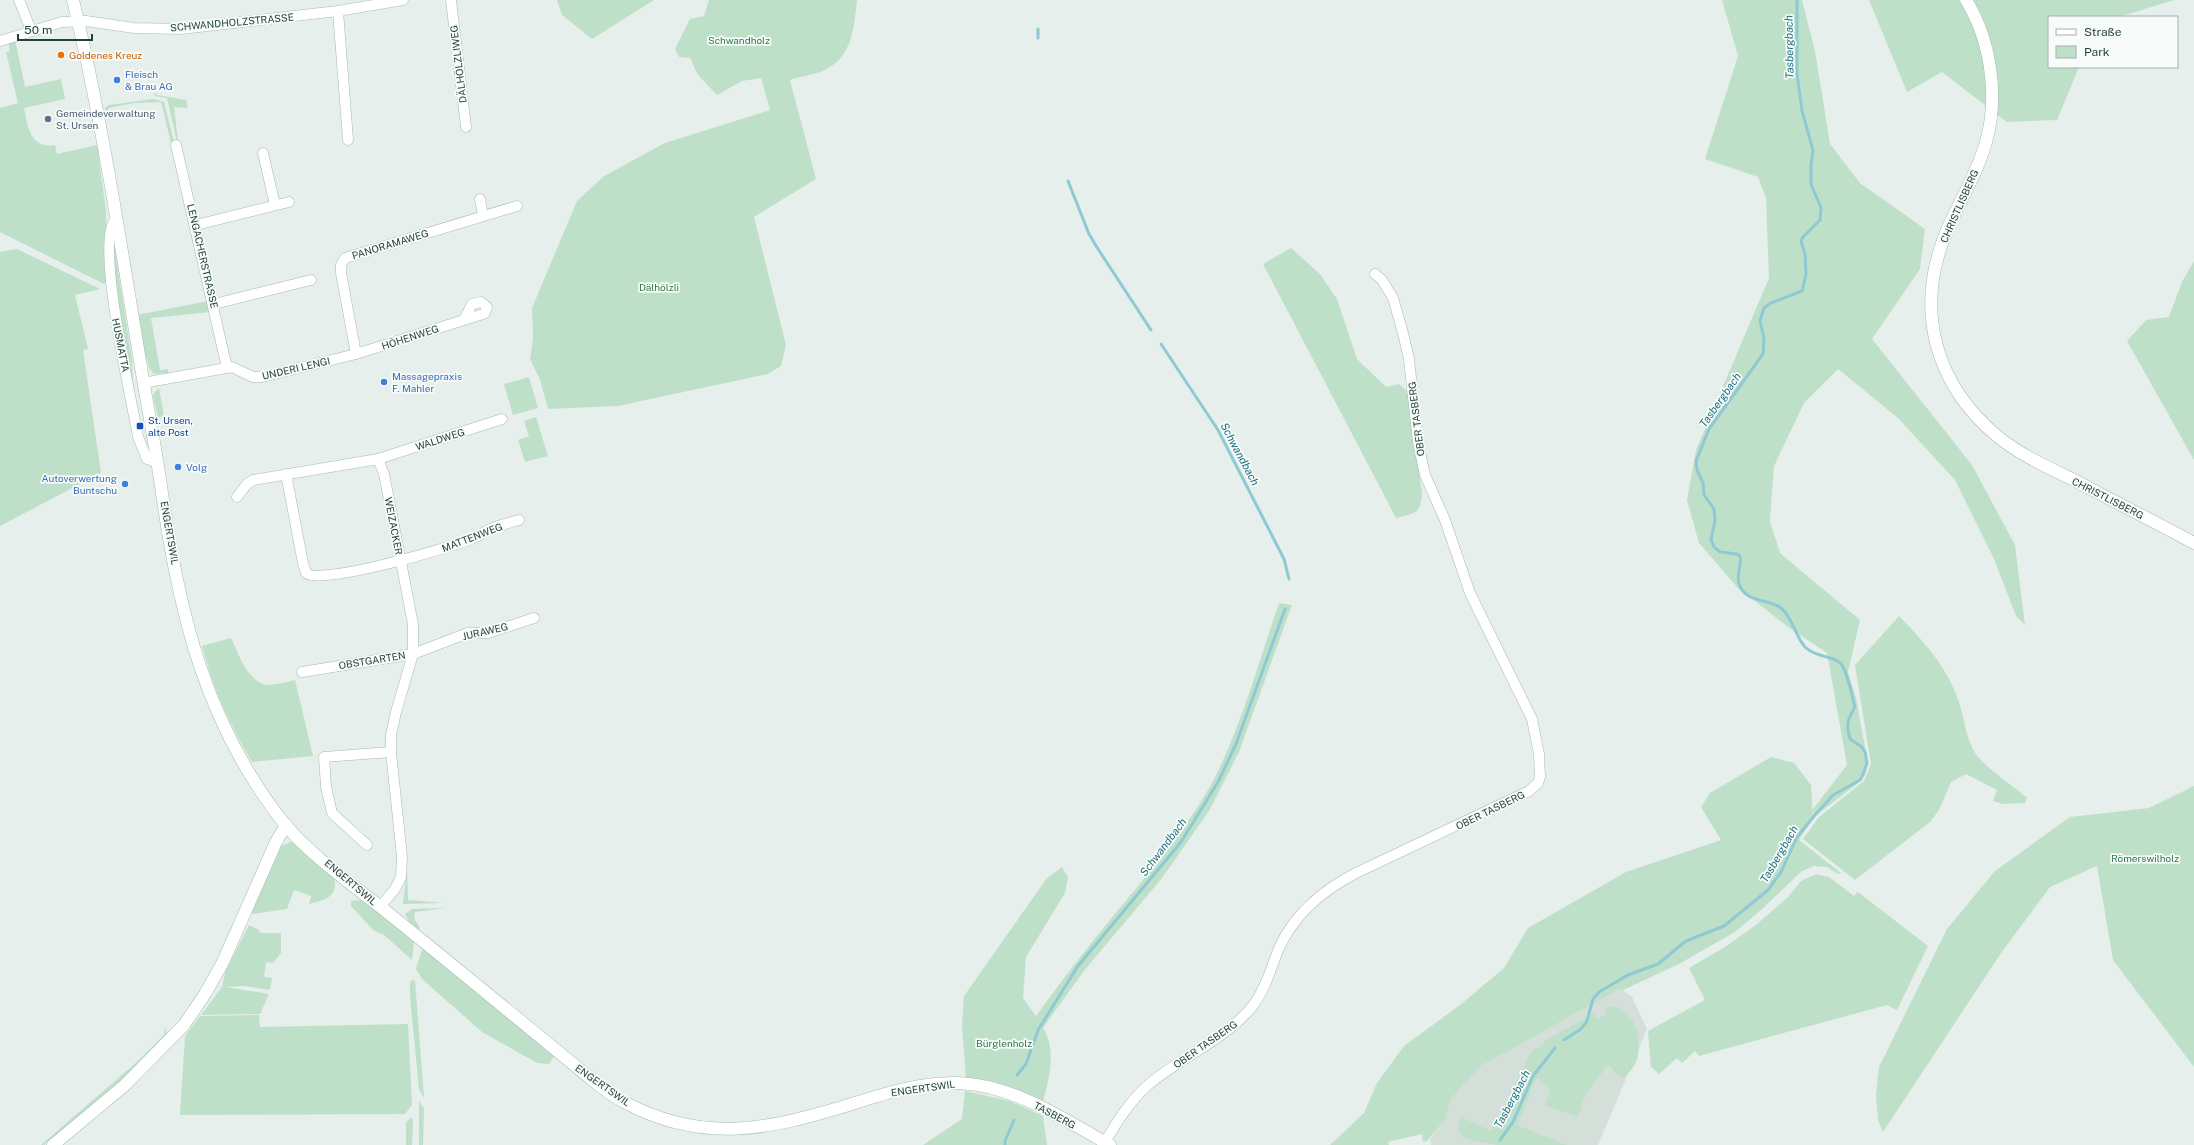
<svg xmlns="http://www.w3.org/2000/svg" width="2194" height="1145" font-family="'Public Sans',sans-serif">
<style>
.built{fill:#d4dfda}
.green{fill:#bfe0c8}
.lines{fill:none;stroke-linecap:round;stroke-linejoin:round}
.stream{stroke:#8ec9d4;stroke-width:3}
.street-casing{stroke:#a8b8b2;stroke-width:11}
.secondary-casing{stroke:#a4bbb3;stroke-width:13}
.street{stroke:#fff;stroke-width:10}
.secondary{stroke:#fff;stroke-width:12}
.food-dot{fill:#e8710a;stroke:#f7fbf9;stroke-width:1.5}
.shop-dot{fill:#3f7fe0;stroke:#f7fbf9;stroke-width:1.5}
.service-dot{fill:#5c6f8a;stroke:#f7fbf9;stroke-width:1.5}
.transit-dot{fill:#1a4fb4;stroke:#f7fbf9;stroke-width:1.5}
.labels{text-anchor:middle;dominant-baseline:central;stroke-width:3.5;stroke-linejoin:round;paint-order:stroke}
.street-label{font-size:10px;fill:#24423a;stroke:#f7fbf9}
.park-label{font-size:10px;fill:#2d7a4b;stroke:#f7fbf9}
.food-label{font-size:10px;fill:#c56008;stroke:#f7fbf9;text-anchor:start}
.shop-label{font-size:10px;fill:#366cbe;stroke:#f7fbf9;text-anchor:start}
.service-label{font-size:10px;fill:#4e5e75;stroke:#f7fbf9;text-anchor:start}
.transit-label{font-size:10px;fill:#164399;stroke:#f7fbf9;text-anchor:start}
.water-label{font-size:11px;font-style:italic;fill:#1c6f80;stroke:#f7fbf9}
</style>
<rect width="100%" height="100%" fill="#e6efeb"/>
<polygon class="built" points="1619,988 1632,997 1647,1029 1598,1145 1431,1145 1430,1139 1445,1120 1451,1099 1481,1066"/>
<g class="green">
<polygon points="557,0 654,0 592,39 562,15"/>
<path d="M 709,0 L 857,0 C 854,27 853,56 825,70 C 815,75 801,76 790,80 L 816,179 L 754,217 L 786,345 L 781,366 L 768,374 L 618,406 L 548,409 L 540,380 L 530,359 L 533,339 L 532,308 L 577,201 L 604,176 L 665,143 L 770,110 L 761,78 L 742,81 L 717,95 L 698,75 L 690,58 L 679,57 L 675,49 L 690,19 L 704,16 Z"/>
<polygon points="1722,0 1802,0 1815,51 1830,144 1860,183 1925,229 1920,269 1872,339 1972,465 2015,545 2025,625 2016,616 1994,559 1955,480 1898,418 1838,369 1804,403 1774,466 1770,521 1780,553 1860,620 1848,672 1856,698 1868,764 1862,780 1814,817 1813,809 1847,765 1827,653 1788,627 1737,587 1699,543 1687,500 1696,450 1769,278 1766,198 1758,177 1705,159 1738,56"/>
<polygon points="1869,0 2174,0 2119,17 2049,17 2049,67 2079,67 2057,120 2007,122 1942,72 1907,92"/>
<path d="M 15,40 L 25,87 L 61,79 L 65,99 L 24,108 C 28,127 30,149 55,145 L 57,154 L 97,145 L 106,211 L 107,281 L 104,284 L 0,232 L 0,108 L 18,103 L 6,52 L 10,51 L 8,42 Z"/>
<polygon points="154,92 157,95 186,100 188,108 174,107 178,141 177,142 167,98 155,96"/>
<polygon points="154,99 164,102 174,142 171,143 161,102 134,103 109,108 105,115 105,108 109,105"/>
<polygon points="113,238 132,360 133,392 116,283"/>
<path d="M 1291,248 L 1320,274 L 1337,299 L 1357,359 L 1386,387 L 1399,384 L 1408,392 L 1422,493 C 1421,514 1415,513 1396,518 L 1263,264 Z"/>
<polygon points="17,249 100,289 75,295 88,349 83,350 101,473 0,526 0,252"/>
<polygon points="2194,261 2194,460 2127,341 2146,320 2169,317 2182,282"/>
<polygon points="208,301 210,312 151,318 160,370 168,369 168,375 165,375 164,373 154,374 149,368 147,358 144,359 137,315"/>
<polygon points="529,377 538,408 513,415 504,384"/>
<polygon points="159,388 164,416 158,418 153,396 154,393"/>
<polygon points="536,417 548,456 525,462 518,440 529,436 524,421"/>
<path d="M 1279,603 L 1292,605 L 1239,752 L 1209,811 L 1162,878 L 1083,972 L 1043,1028 C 1057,1050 1049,1078 1043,1102 L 966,1079 L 962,1026 L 964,996 L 1047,878 L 1062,867 L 1068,877 L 1065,893 L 1026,957 L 1023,998 L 1036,1016 C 1060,983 1084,951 1110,920 C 1147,875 1186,831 1214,779 C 1242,724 1259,661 1279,603 Z"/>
<path d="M 1899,616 C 1924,642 1945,664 1958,699 C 1965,718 1965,743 1980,759 C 1993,773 2012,785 2027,798 L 2025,803 L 2003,804 L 1993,801 L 1997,790 L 1966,774 L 1951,782 L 1939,810 L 1930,822 L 1855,880 L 1803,839 L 1819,817 L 1864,781 L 1871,764 L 1855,665 Z"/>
<path d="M 231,638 C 239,654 248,685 270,685 C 278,684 287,682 295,680 L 313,756 L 252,762 C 230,725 213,688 202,646 Z"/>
<polygon points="1771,757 1794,763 1811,785 1813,818 1799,840 1841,873 1838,874 1827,867 1814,866 1802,871 1761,910 1735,932 1679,964 1621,991 1619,989 1481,1066 1451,1099 1445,1120 1427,1141 1423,1142 1422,1134 1388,1142 1389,1145 1330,1145 1364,1113 1377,1083 1404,1046 1460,1005 1504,968 1528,928 1626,872 1721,840 1701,807 1710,793"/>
<polygon points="2194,786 2194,1067 2113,960 2097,866 2050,887 2001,953 1883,1132 1878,1120 1876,1095 1879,1067 1947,929 1995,871 2070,817 2149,808"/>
<path d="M 290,842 L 294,842 L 334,875 C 338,897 328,899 309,904 L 311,896 L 294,890 L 287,909 L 253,914 L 252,912 L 281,846 Z"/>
<polygon points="407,870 408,900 445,903 403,904"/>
<polygon points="1816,874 1829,877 1854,896 1858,892 1928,946 1897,1010 1887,1005 1699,1056 1695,1051 1682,1063 1677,1058 1659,1074 1651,1067 1648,1031 1705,1000 1689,968 1725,947 1756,925 1788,897 1801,881"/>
<polygon points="359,900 365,902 414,942 412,960 384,935 373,930 351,906 351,901"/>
<polygon points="446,908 415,912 414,918 420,928 418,931 411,925 405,914 412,909"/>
<polygon points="249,925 259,930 260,933 281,933 281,953 273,963 266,962 264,977 272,978 270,990 244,986 225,987 269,994 260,1014 201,1015 222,987 226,970"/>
<polygon points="426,949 554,1056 549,1064 537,1063 482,1032 422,979 416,969 422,950"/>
<polygon points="413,980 415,981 424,1098 419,1089 410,996 410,982"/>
<path d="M 1610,1006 C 1635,1006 1644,1043 1636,1062 C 1633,1069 1628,1074 1622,1079 L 1608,1065 L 1585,1095 L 1578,1117 L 1545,1105 L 1550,1091 L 1537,1077 L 1517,1125 L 1567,1145 L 1497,1145 L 1467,1139 L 1460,1134 L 1458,1129 L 1461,1117 L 1491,1131 L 1532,1051 L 1543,1045 L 1543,1042 L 1593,1013 L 1597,1019 L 1606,1015 L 1604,1009 Z"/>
<polygon points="259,1015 260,1027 408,1024 412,1105 405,1114 180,1115 185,1036 200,1016"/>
<polygon points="165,1027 168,1036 140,1064 44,1145 41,1145 139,1060 164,1035"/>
<polygon points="965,1091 1010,1101 1043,1116 1047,1145 923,1145 962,1119"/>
<polygon points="419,1101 424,1109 423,1145 419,1145"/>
<polygon points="411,1118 413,1119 412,1145 406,1145 406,1122"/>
</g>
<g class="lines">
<g class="stream">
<polyline points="1038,38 1038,29"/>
<polyline points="1068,181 1089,234 1098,249 1151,330"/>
<polyline points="1161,344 1218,430 1284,559 1289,579"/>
<path d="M 1564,1040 L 1581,1029 L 1587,1021 L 1593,999 L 1599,992 L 1628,975 L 1658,964 L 1686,941 L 1724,926 L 1768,890 L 1781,872 L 1797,837 L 1815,815 L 1833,795 L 1860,780 L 1863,775 L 1867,763 L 1865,752 L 1862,747 L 1850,739 C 1846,725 1847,720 1855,707 C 1852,697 1847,667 1839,662 C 1828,655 1815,657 1805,647 C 1795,636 1793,618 1781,608 C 1769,598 1746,604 1739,584 C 1736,575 1742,565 1740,556 L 1737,554 L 1720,552 L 1714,547 L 1711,539 L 1715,521 L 1714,509 L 1704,495 L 1703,483 L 1697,470 L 1696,461 L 1709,429 L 1763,354 L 1764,338 L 1760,321 L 1764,308 L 1771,303 L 1802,291 L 1806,274 L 1805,254 L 1801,241 L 1803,237 L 1820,220 L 1821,208 L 1811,184 L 1811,165 L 1813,150 L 1802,111 L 1797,74 L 1797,0"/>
<polyline points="1017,1075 1026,1064 1038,1030 1078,966 1181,842 1218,782 1236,744 1285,609"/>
<polyline points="1500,1140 1513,1122 1533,1076 1555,1048"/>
<polyline points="1005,1145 1005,1141 1014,1120"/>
</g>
<defs>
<g id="street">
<polyline points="19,0 31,30"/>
<polyline points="451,0 466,127"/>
<polyline points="338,11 348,140"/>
<polyline points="0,41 62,22 86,21 134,28 181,29 338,11 403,0"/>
<polyline points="176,145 227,368"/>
<polyline points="263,153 275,205"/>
<polyline points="480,199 483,216"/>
<path d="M 115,220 C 95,243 132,401 138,437 L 147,459 L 156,462"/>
<polyline points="196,225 289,202"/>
<polyline points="214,304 311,280"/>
<polyline points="356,354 341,273 341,265 345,258 517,206"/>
<polyline points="143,383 232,367 253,377 262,377 356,354 483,314 485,313 487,307 481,302 472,304 464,320"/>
<polyline points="378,459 384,474 413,624 413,654 396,712 391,735 391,752 402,857 401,877 395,889 380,907"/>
<path d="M 286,474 L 303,563 L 306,573 C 321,586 452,547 474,538 C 480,536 484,531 490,529 C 499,525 509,523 519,520"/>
<polyline points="237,497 247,484 253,480 378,459 502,419"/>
<polyline points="302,672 413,654 468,633 488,633 534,618"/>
<polyline points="367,845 332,813 326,787 324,757 391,752"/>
<path d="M 1105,1142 C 1117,1122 1129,1102 1147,1086 C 1179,1058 1223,1041 1251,1008 C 1265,991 1271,968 1279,948 C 1295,913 1323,890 1356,873 L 1529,791 L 1538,783 L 1540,777 L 1539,754 L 1532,719 L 1470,593 L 1445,520 L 1425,475 L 1418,442 L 1409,359 L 1403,333 L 1393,298 L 1382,280 L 1375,274"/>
</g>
<g id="secondary">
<path d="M 73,0 C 102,119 120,241 140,361 C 147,405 156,449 162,493 C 179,614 206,724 283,822 C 312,858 362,891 398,921 C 464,974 529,1028 595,1082 C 604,1089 614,1097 624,1102 C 704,1145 770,1129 852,1104 C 886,1093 922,1082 958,1083 C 1014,1085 1063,1119 1110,1145"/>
<path d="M 1966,0 C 1991,41 1999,96 1986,142 C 1977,175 1958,203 1945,235 C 1915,311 1935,384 1997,436 C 2020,455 2049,468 2076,481 C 2115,502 2155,522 2194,543"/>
<polyline points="53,1145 125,1085 184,1025 205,994 223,962 276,842 286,825"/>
</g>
</defs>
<use href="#street" class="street-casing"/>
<use href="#secondary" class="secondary-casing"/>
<use href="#street" class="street"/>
<use href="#secondary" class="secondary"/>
</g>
<circle class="food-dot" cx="61" cy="55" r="4"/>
<g class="shop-dot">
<circle cx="117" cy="80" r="4"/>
<circle cx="384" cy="382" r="4"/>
<circle cx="178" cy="467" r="4"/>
<circle cx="125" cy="484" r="4"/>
</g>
<circle class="service-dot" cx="48" cy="119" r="4"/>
<rect class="transit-dot" x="136" y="422" width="8" height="8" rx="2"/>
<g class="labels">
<g class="street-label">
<text transform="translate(232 22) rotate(-5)">SCHWANDHOLZSTRASSE</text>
<text transform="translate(458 64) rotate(-97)">DÄLHÖLZLIWEG</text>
<text transform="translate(1959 206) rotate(-66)">CHRISTLISBERG</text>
<text transform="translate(390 244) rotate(-17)">PANORAMAWEG</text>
<text transform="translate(203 256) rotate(77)">LENGACHERSTRASSE</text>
<text transform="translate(410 337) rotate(-18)">HÖHENWEG</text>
<text transform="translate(121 345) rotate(79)">HUSMATTA</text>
<text transform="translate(296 368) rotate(-13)">UNDERI LENGI</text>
<text transform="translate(1416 419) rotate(-97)">OBER TASBERG</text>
<text transform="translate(440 439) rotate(-18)">WALDWEG</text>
<text transform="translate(2108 498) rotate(27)">CHRISTLISBERG</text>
<text transform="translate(394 526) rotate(79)">WEIZACKER</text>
<text transform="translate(170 533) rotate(80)">ENGERTSWIL</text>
<text transform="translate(472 537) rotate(-21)">MATTENWEG</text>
<text transform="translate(485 631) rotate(-13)">JURAWEG</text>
<text transform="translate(372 660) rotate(-9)">OBSTGARTEN</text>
<text transform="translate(1490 810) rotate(-26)">OBER TASBERG</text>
<text transform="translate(351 882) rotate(40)">ENGERTSWIL</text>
<text transform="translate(1205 1044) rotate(-35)">OBER TASBERG</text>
<text transform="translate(603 1085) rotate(35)">ENGERTSWIL</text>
<text transform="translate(923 1088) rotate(-8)">ENGERTSWIL</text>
<text transform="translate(1055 1115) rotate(28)">TASBERG</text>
</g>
<g class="park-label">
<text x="739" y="40">Schwandholz</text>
<text x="659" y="287">Dälhölzli</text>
<text x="2145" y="858">Römerswilholz</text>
<text x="1004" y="1043">Bürglenholz</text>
</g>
<g class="food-label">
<text x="69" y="55">Goldenes Kreuz</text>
</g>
<g class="shop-label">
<text x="125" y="74">Fleisch<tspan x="125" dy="12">&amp; Brau AG</tspan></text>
<text x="392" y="376">Massagepraxis<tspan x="392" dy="12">F. Mahler</tspan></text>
<text x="186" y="467">Volg</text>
<text x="117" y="478" text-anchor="end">Autoverwertung<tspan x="117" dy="12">Buntschu</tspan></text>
</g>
<g class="service-label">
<text x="56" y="113">Gemeindeverwaltung<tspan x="56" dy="12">St. Ursen</tspan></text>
</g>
<g class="transit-label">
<text x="148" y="420">St. Ursen,<tspan x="148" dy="12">alte Post</tspan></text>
</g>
<g class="water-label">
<text transform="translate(1789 47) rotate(-91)">Tasbergbach</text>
<text transform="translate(1720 400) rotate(-55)">Tasbergbach</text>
<text transform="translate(1240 454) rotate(62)">Schwandbach</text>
<text transform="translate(1163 847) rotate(-53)">Schwandbach</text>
<text transform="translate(1779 854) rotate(-60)">Tasbergbach</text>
<text transform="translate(1512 1099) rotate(-62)">Tasbergbach</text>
</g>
</g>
<rect x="2048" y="16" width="130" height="52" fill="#f7fbf9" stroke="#a3b1ad"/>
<rect x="2056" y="29" width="20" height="6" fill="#ffffff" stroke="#a3b1ad"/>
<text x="2084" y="36" font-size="12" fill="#24423a">Straße</text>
<rect x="2056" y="46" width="20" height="12" fill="#bfe0c8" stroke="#a3b1ad"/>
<text x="2084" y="56" font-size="12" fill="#24423a">Park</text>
<path d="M18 34v6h74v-6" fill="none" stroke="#24423a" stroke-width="2"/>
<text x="24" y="34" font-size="12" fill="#24423a" stroke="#f7fbf9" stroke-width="3" paint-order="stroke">50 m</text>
</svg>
